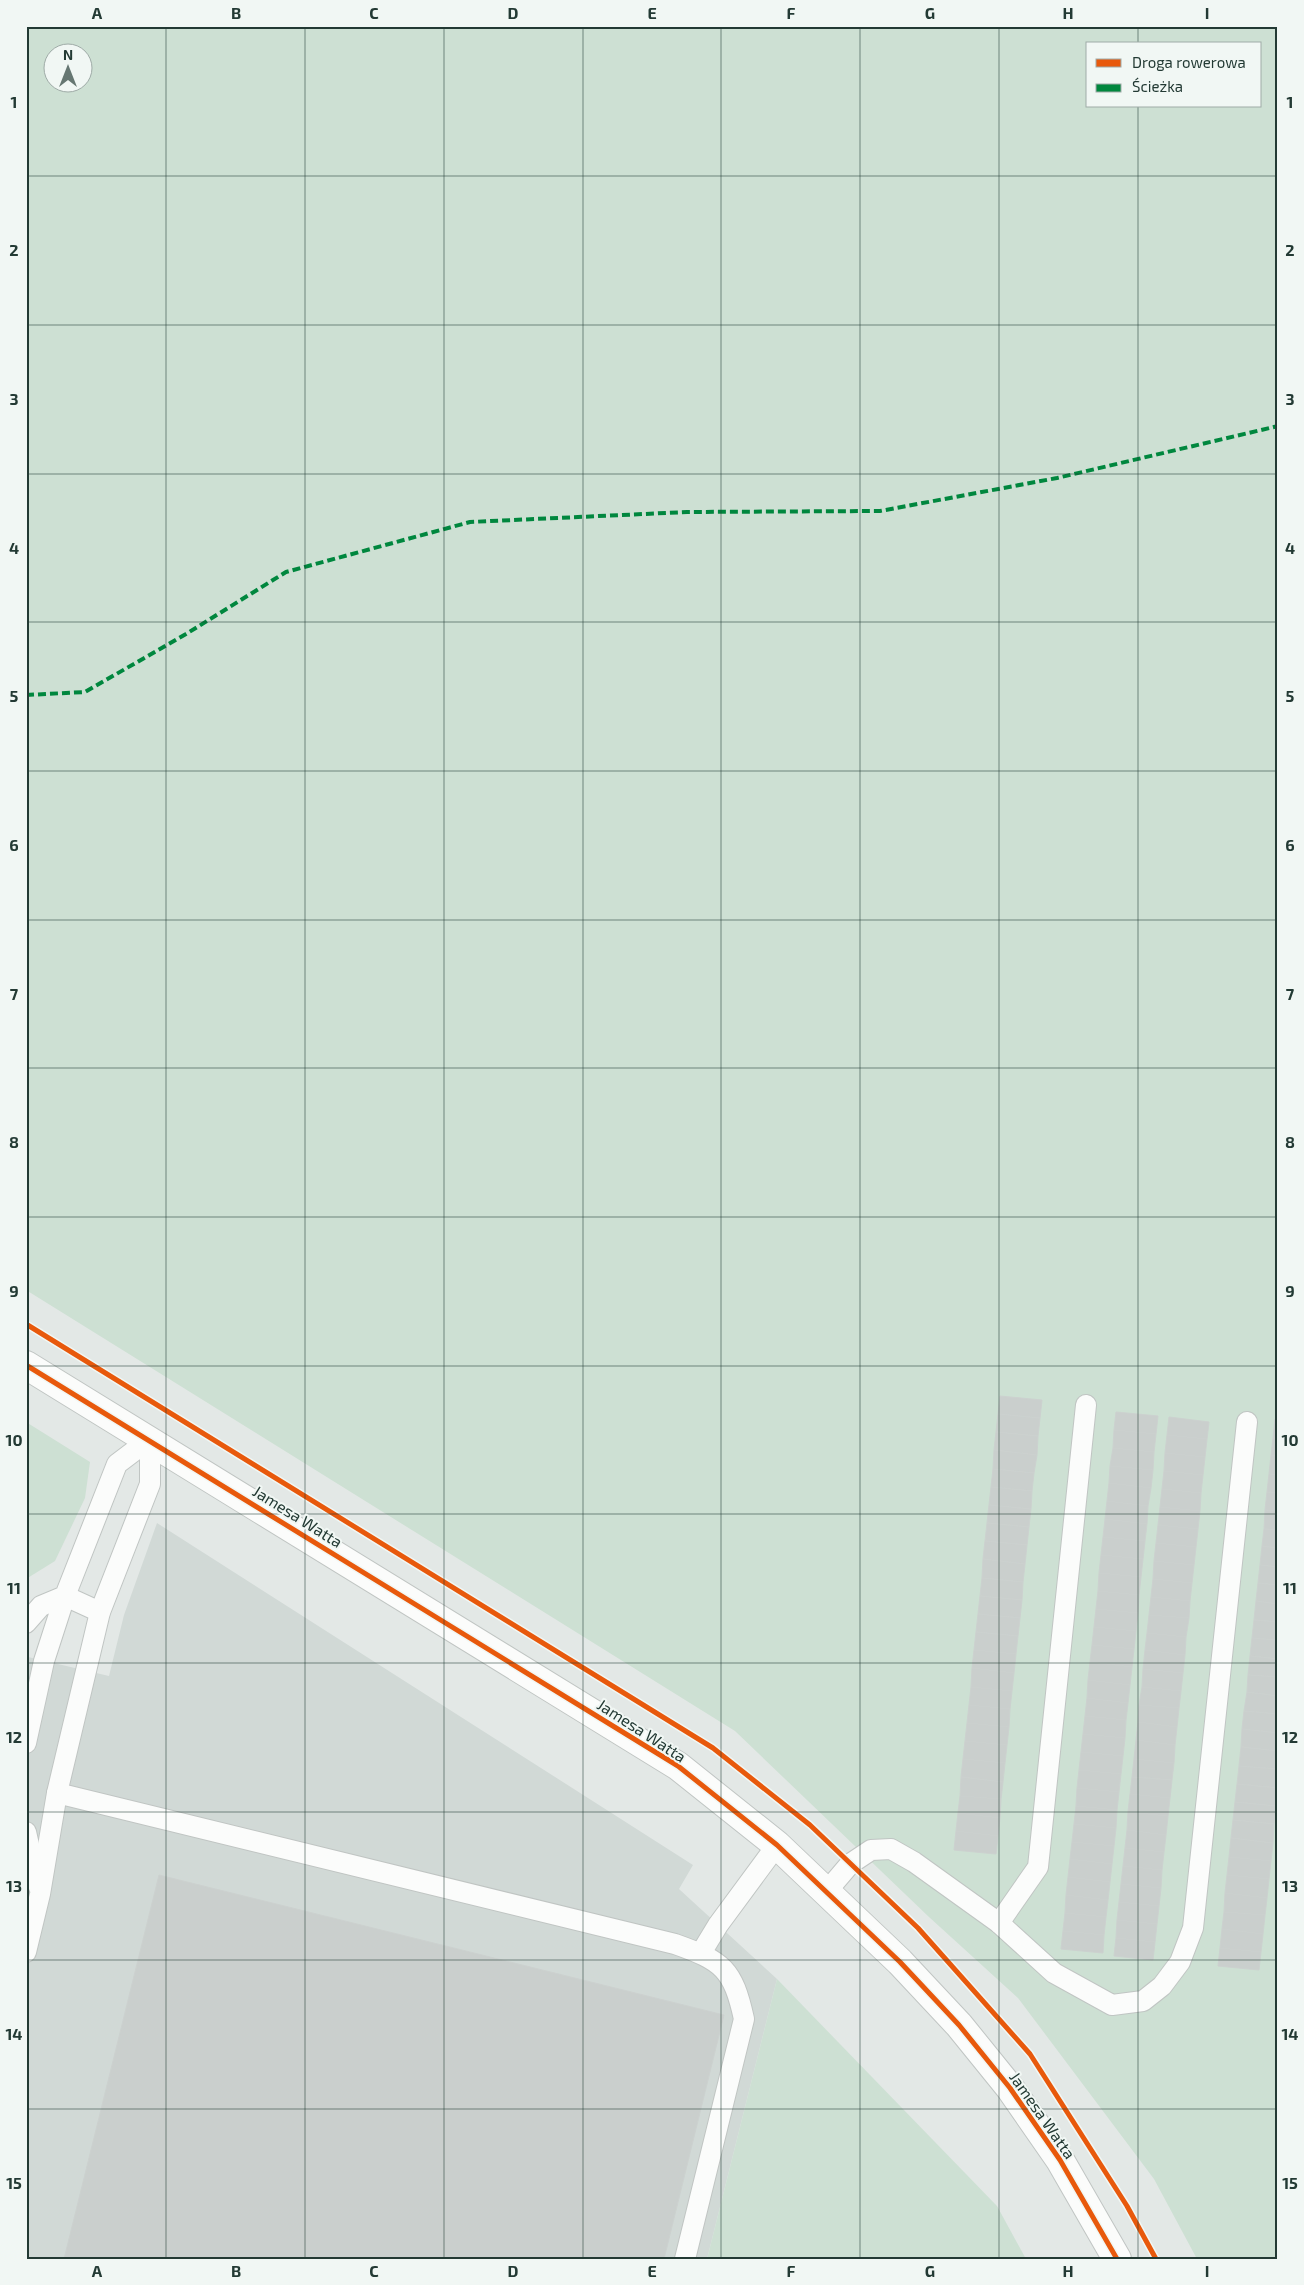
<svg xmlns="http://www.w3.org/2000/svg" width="1304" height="2285" font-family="'Exo 2',sans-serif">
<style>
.built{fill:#d1d9d6}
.green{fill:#cde0d3;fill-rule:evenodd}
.building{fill:#cacfcd;stroke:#ccd1cf}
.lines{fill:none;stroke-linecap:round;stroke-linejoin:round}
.service-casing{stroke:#c0c5c3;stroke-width:22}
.tertiary-casing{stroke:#c0c5c3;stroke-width:30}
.service{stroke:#fbfcfb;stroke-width:20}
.tertiary{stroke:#fbfcfb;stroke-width:28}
.quiet{stroke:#00873e;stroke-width:4;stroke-dasharray:8 4;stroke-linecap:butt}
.cycleway-casing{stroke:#f1f7f4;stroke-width:8}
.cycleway{stroke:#e8590c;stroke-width:5}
.grid{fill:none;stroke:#233a34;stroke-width:1;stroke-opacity:0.55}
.labels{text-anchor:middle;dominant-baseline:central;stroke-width:4;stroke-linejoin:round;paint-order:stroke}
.street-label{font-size:16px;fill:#233a34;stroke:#f1f7f4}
.neatline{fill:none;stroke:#233a34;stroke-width:2}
.grid-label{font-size:16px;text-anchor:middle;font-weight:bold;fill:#233a34}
</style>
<rect width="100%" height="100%" fill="#e3e8e6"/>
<polygon class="built" points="157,1523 693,1865 679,1889 777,1979 707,2259 26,2259 26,1664 28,1657 109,1676 124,1615"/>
<g class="green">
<path d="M 26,26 L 1278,26 L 1278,2259 L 1197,2259 L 1154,2179 L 1018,1998 L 929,1917 L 735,1731 L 26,1290 ZM 1088,44 L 1260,44 L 1260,106 L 1088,106 ZM 52,52 L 82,52 L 82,82 L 52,82 Z"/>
<polygon points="26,1422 90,1462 85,1498 55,1561 26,1579"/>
<polygon points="777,1979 997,2206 1026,2259 707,2259"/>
</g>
<g class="building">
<polygon points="1000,1396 1042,1400 1040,1418 998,1414"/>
<polygon points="1116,1412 1158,1416 1156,1434 1114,1430"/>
<polygon points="998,1414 1040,1418 1038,1436 996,1432"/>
<polygon points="1169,1417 1209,1422 1207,1439 1167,1435"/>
<polygon points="1275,1419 1278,1419 1278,1438 1273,1438"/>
<polygon points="1114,1430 1156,1434 1154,1452 1113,1448"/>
<polygon points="996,1432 1038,1436 1037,1455 994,1450"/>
<polygon points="1167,1435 1207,1439 1205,1457 1165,1453"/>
<polygon points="1273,1438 1278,1438 1278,1456 1271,1455"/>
<polygon points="1113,1448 1154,1452 1153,1470 1110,1466"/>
<polygon points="994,1450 1037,1455 1034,1473 993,1469"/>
<polygon points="1165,1453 1205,1457 1203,1475 1164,1471"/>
<polygon points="1271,1455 1278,1456 1278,1475 1269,1474"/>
<polygon points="1110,1466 1153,1470 1151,1488 1109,1483"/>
<polygon points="993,1469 1034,1473 1032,1491 991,1487"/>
<polygon points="1164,1471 1203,1475 1201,1493 1162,1489"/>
<polygon points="1269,1474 1278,1475 1278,1493 1267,1492"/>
<polygon points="1109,1483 1151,1488 1148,1506 1107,1501"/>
<polygon points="991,1487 1032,1491 1031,1509 989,1505"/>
<polygon points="1162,1489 1201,1493 1200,1511 1160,1507"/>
<polygon points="1267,1492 1278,1493 1278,1511 1265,1510"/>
<polygon points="1107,1501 1148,1506 1147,1524 1105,1519"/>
<polygon points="989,1505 1031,1509 1029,1527 987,1523"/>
<polygon points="1160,1507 1200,1511 1198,1529 1158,1525"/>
<polygon points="1265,1510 1278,1511 1278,1530 1264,1529"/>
<polygon points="1105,1519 1147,1524 1145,1541 1103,1537"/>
<polygon points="987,1523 1029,1527 1027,1545 985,1541"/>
<polygon points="1158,1525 1198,1529 1196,1547 1156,1543"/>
<polygon points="1264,1529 1278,1530 1278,1548 1262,1546"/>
<polygon points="1103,1537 1145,1541 1143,1559 1101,1555"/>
<polygon points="985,1541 1027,1545 1025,1564 983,1559"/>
<polygon points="1156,1543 1196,1547 1194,1565 1154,1561"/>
<polygon points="1262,1546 1278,1548 1278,1567 1260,1565"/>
<polygon points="1101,1555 1143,1559 1141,1577 1099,1573"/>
<polygon points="983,1559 1025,1564 1023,1582 982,1578"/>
<polygon points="1154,1561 1194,1565 1192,1583 1153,1579"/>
<polygon points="1260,1565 1278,1567 1278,1585 1258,1583"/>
<polygon points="1099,1573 1141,1577 1139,1595 1098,1591"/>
<polygon points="982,1578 1023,1582 1022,1600 980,1596"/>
<polygon points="1153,1579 1192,1583 1190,1601 1151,1597"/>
<polygon points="1258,1583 1278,1585 1278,1604 1256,1601"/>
<polygon points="1098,1591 1139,1595 1138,1613 1096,1609"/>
<polygon points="980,1596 1022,1600 1020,1618 978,1614"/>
<polygon points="1151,1597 1190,1601 1189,1618 1149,1615"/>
<polygon points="1256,1601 1278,1604 1278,1622 1254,1620"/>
<polygon points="1096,1609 1138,1613 1136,1631 1094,1627"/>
<polygon points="978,1614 1020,1618 1018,1636 976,1632"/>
<polygon points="1149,1615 1189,1618 1186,1637 1147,1633"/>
<polygon points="1254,1620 1278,1622 1278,1640 1252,1638"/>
<polygon points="1094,1627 1136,1631 1134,1649 1092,1645"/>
<polygon points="976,1632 1018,1636 1016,1654 974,1650"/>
<polygon points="1147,1633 1186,1637 1185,1655 1145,1650"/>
<polygon points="1252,1638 1278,1640 1278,1659 1250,1656"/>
<polygon points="1092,1645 1134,1649 1132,1667 1090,1662"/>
<polygon points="974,1650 1016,1654 1014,1673 972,1668"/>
<polygon points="1145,1650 1185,1655 1183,1673 1143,1669"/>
<polygon points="1250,1656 1278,1659 1278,1677 1248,1675"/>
<polygon points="1090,1662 1132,1667 1130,1685 1088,1680"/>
<polygon points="972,1668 1014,1673 1012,1691 971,1687"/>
<polygon points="1143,1669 1183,1673 1181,1691 1142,1687"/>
<polygon points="1248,1675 1278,1677 1278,1696 1247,1692"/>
<polygon points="1088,1680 1130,1685 1128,1703 1087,1698"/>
<polygon points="971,1687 1012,1691 1010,1709 969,1705"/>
<polygon points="1142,1687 1181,1691 1179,1708 1139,1705"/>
<polygon points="1247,1692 1278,1696 1278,1714 1244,1711"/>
<polygon points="1087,1698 1128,1703 1126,1720 1085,1716"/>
<polygon points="969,1705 1010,1709 1009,1727 967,1723"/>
<polygon points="1139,1705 1179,1708 1177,1727 1138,1722"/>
<polygon points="1244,1711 1278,1714 1278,1733 1242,1729"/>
<polygon points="1085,1716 1126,1720 1125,1738 1083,1734"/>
<polygon points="1138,1722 1177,1727 1175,1745 1136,1740"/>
<polygon points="967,1723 1009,1727 1007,1745 965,1741"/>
<polygon points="1242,1729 1278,1733 1278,1751 1241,1747"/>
<polygon points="1083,1734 1125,1738 1123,1756 1081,1752"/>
<polygon points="1136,1740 1175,1745 1174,1763 1134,1759"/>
<polygon points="965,1741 1007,1745 1005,1763 963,1759"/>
<polygon points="1241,1747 1278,1751 1278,1769 1239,1766"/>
<polygon points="1081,1752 1123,1756 1121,1774 1079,1770"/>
<polygon points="963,1759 1005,1763 1003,1782 961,1777"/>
<polygon points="1134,1759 1174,1763 1172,1780 1132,1777"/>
<polygon points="1239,1766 1278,1769 1278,1788 1237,1784"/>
<polygon points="1079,1770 1121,1774 1119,1792 1077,1788"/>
<polygon points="961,1777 1003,1782 1001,1799 960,1796"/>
<polygon points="1132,1777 1172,1780 1170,1798 1130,1794"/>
<polygon points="1237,1784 1278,1788 1276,1806 1235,1802"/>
<polygon points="1077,1788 1119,1792 1117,1810 1076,1806"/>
<polygon points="1130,1794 1170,1798 1168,1816 1128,1812"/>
<polygon points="960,1796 1001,1799 1000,1818 958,1813"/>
<polygon points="1235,1802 1276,1806 1274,1824 1233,1820"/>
<polygon points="1076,1806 1117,1810 1116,1828 1074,1824"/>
<polygon points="1128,1812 1168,1816 1166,1835 1127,1830"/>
<polygon points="958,1813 1000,1818 998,1836 956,1831"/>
<polygon points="1233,1820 1274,1824 1273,1843 1231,1838"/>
<polygon points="1074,1824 1116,1828 1114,1846 1072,1842"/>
<polygon points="1127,1830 1166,1835 1164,1852 1125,1848"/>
<polygon points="956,1831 998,1836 996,1854 954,1850"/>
<polygon points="1231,1838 1273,1843 1271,1861 1229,1857"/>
<polygon points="1072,1842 1114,1846 1112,1864 1070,1859"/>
<polygon points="1125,1848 1164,1852 1162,1870 1123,1866"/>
<polygon points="1229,1857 1271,1861 1269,1879 1227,1875"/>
<polygon points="1070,1859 1112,1864 1110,1882 1068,1877"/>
<polygon points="1123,1866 1162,1870 1161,1888 1121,1884"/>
<polygon points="159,1875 724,2015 664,2259 64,2259"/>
<polygon points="1227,1875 1269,1879 1267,1898 1225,1893"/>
<polygon points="1068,1877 1110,1882 1108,1900 1066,1895"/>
<polygon points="1121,1884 1161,1888 1159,1906 1119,1902"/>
<polygon points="1225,1893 1267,1898 1265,1915 1224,1912"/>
<polygon points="1066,1895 1108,1900 1106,1917 1065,1913"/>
<polygon points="1119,1902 1159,1906 1157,1924 1117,1920"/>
<polygon points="1224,1912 1265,1915 1263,1934 1222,1929"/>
<polygon points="1065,1913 1106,1917 1104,1935 1063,1931"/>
<polygon points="1117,1920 1157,1924 1155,1942 1116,1938"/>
<polygon points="1222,1929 1263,1934 1261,1952 1220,1948"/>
<polygon points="1063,1931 1104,1935 1103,1953 1061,1949"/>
<polygon points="1116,1938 1155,1942 1153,1960 1114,1956"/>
<polygon points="1220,1948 1261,1952 1259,1970 1218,1966"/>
</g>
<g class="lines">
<defs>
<g id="service">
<polyline points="26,1623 41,1606 65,1596 117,1464 150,1439"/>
<polyline points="26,1743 44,1661 65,1596 100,1612"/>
<path d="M 57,1793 L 675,1944 C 723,1961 733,1969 744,2019 L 685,2259"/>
<polyline points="26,1832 38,1885"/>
<polyline points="827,1891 850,1864 871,1850 891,1849 914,1862 999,1923 1054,1973 1112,2005 1143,2001 1162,1986 1180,1962 1193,1928 1247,1422"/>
<polyline points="999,1923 1038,1867 1086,1405"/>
<polyline points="26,1952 40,1894 57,1793 100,1612 150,1484 150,1439"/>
<polyline points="701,1953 718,1925 777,1845"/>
</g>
<polyline id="tertiary" points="26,1365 678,1766 777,1845 900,1962 959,2025 1010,2088 1060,2160 1117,2259"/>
</defs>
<use href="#service" class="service-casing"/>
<use href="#tertiary" class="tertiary-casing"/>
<use href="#service" class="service"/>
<use href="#tertiary" class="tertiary"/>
<polyline class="quiet" points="26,695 85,692 186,634 286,572 470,522 687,512 880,511 1057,478 1278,426"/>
<defs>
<g id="cycleway">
<polyline points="26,1324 713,1748 810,1825 918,1928 1030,2054 1127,2206 1156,2259"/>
<polyline points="26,1365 678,1766 777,1845 900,1962 959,2025 1010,2088 1060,2160 1117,2259"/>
</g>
</defs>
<use href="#cycleway" class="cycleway-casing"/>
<use href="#cycleway" class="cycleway"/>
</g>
<path class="grid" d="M 166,26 L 166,2259M 305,26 L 305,2259M 444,26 L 444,2259M 583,26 L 583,2259M 721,26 L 721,2259M 860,26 L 860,2259M 999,26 L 999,2259M 1138,26 L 1138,44M 1138,106 L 1138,2259M 26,176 L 1278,176M 26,325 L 1278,325M 26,474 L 1278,474M 26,622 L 1278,622M 26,771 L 1278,771M 26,920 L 1278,920M 26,1068 L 1278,1068M 26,1217 L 1278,1217M 26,1366 L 1278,1366M 26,1514 L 1278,1514M 26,1663 L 1278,1663M 26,1812 L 1278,1812M 26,1960 L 1278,1960M 26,2109 L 1278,2109"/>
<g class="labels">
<g class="street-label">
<text transform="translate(298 1516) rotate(32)">Jamesa Watta</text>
<text transform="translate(642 1730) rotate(33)">Jamesa Watta</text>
<text transform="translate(1043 2115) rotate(55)">Jamesa Watta</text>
</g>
</g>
<rect width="1304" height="2285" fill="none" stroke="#f1f7f4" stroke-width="55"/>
<rect x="1086" y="42" width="175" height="65" fill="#f1f7f4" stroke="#9faba7"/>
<rect x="1096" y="59" width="25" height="8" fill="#e8590c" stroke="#9faba7"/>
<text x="1132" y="68" font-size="15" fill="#233a34">Droga rowerowa</text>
<rect x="1096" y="84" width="25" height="8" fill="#00873e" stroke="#9faba7"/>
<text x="1132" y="92" font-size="15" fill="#233a34">Ścieżka</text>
<g transform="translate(68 68)"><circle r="24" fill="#f1f7f4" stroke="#9faba7"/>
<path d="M0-4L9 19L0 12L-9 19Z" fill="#667772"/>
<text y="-8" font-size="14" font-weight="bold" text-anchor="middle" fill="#233a34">N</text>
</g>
<rect x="28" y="28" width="1248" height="2230" class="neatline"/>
<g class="grid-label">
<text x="97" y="19">A</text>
<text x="236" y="19">B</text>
<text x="374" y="19">C</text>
<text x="513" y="19">D</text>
<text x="652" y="19">E</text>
<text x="791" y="19">F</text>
<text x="930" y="19">G</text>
<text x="1068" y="19">H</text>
<text x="1207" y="19">I</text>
<text x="14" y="108">1</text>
<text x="1290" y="108">1</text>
<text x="14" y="256">2</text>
<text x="1290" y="256">2</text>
<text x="14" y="405">3</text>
<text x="1290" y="405">3</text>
<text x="14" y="554">4</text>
<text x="1290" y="554">4</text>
<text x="14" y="702">5</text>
<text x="1290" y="702">5</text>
<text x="14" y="851">6</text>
<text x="1290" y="851">6</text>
<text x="14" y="1000">7</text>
<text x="1290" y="1000">7</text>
<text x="14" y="1148">8</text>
<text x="1290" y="1148">8</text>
<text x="14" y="1297">9</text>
<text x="1290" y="1297">9</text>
<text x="14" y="1446">10</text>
<text x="1290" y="1446">10</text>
<text x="14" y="1594">11</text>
<text x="1290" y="1594">11</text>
<text x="14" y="1743">12</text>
<text x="1290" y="1743">12</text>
<text x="14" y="1892">13</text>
<text x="1290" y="1892">13</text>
<text x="14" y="2040">14</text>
<text x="1290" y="2040">14</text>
<text x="14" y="2189">15</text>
<text x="1290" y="2189">15</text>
<text x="97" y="2277">A</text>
<text x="236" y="2277">B</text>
<text x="374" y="2277">C</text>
<text x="513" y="2277">D</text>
<text x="652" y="2277">E</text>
<text x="791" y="2277">F</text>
<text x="930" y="2277">G</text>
<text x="1068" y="2277">H</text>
<text x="1207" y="2277">I</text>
</g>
</svg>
